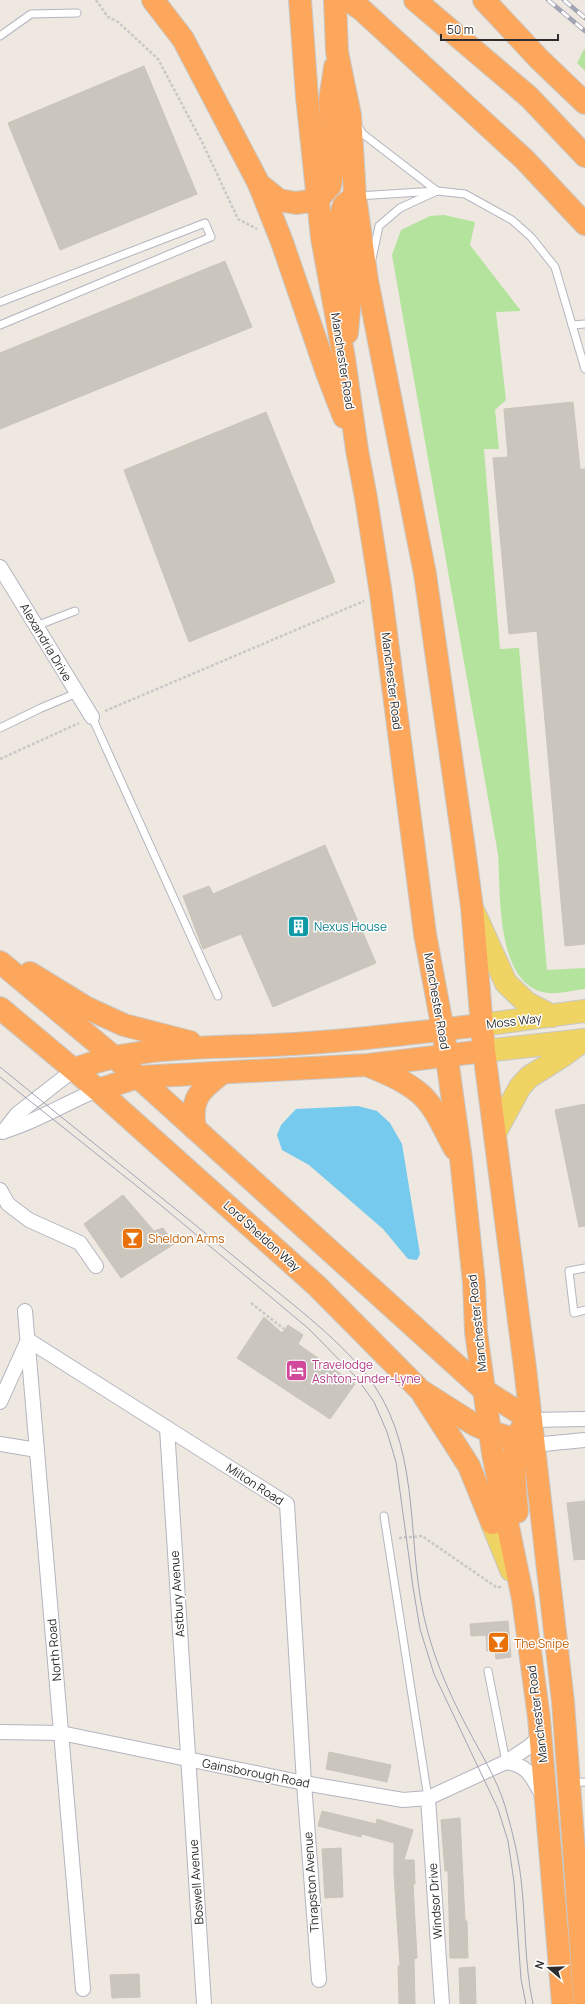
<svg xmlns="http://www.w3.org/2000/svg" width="585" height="2004" font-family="Manrope,sans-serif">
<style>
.green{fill:#b3e39d}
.water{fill:#75caee}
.building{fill:#cac6be;stroke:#cac4b9}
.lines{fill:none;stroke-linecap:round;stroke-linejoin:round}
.lane-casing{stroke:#b3b5c0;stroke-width:9}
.street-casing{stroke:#b3b5c0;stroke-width:16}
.primary-casing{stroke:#c8c8c8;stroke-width:24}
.highway-casing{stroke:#c8c8c8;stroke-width:24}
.path{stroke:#c8c8c8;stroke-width:2.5;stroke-dasharray:3 2;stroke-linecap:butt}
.lane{stroke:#fff;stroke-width:7}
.street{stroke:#fff;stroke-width:14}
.primary{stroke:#efd363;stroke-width:22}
.highway{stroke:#fca75c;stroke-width:22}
.tram{stroke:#a2a4b6;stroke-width:1}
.rail-casing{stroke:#a2a4b6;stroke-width:4.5}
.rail{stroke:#fff;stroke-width:3;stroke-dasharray:9;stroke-linecap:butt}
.labels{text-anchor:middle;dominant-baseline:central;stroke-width:3;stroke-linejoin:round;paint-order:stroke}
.street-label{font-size:12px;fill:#2d2d2d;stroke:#fff}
.culture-label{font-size:12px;fill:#0d838f;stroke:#fff;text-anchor:start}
.food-label{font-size:12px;fill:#c56008;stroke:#fff;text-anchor:start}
.hotel-label{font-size:12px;fill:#b23c85;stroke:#fff;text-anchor:start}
</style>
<rect width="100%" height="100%" fill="#eee8e0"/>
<g class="green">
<polygon points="584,49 585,50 585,71 577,63"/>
<path d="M 444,215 L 475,222 L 470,245 L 521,311 L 496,312 L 506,400 L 495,410 L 499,449 L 484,449 L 500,649 L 519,648 L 547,970 L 585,968 L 585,989 C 574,990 560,994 548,993 C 495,987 501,893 498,854 L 392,255 L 401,230 L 430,216 Z"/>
</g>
<polygon class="water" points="358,1106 377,1111 390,1123 402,1144 420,1254 417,1260 408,1259 383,1229 309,1165 282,1150 277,1135 281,1125 296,1109"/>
<g class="building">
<polygon points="144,66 197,194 60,250 8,123"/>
<polygon points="225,261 252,327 0,429 0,353"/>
<polygon points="573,402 580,469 585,469 585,944 565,946 537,631 509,634 493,458 508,457 504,409"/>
<polygon points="266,412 335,582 189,642 124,470"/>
<polygon points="325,845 376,963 273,1007 241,934 203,949 183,896 209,886 213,894"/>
<polygon points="585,1104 585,1226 579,1227 555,1110"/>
<polygon points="123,1195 154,1231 163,1228 174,1244 121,1278 84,1224"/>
<polygon points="264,1317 282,1333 288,1325 303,1335 298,1344 355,1384 330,1419 237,1358"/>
<polygon points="585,1501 585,1559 574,1560 567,1503"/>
<polygon points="508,1621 511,1657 496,1659 495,1650 487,1651 486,1635 471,1636 470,1624"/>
<polygon points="329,1752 391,1765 387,1782 326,1769"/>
<polygon points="322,1811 376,1824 377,1819 413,1830 404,1860 414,1860 415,1884 413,1884 417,1958 414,1959 415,2004 399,2004 398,1966 400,1966 394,1873 394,1843 362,1834 361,1837 318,1826"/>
<polygon points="460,1818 465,1921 467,1921 468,1958 450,1958 448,1871 445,1871 441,1820"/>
<polygon points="341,1848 343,1897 325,1898 322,1849"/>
<polygon points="475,1967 476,2004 460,2004 459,1968"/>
<polygon points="139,1974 140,1997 112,1998 110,1975"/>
</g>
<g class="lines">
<defs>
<g id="lane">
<polyline points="0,36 31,14 77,13"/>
<polyline points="357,125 363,134 437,191 400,208 379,226 372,259"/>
<polyline points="357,196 437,191 465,194 512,220 531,237 555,267 585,369"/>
<polyline points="0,302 205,223 211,237 0,325"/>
<polyline points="572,325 585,324"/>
<polyline points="36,626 75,611"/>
<polyline points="92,717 218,996"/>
<polyline points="0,728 41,708 77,693"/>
<polyline points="585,1268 569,1271 574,1313 585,1310"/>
<polyline points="384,1516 428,1798"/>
<polyline points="488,1671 506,1762"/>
<polyline points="571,1783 585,1782"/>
</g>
<g id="street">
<polyline points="0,567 92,717"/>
<path d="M 4,1131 C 37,1122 66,1102 98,1090"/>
<polyline points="3,1132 17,1114 75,1069"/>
<polyline points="0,1190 8,1204 29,1220 80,1243 96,1266"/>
<polyline points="25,1311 83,1989"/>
<polyline points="0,1402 28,1340 287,1504 304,1783 319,1980"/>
<polyline points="531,1420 585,1419"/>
<polyline points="167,1428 204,2004"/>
<polyline points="0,1444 37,1450"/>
<polyline points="533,1445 585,1440"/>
<polyline points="0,1732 61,1733 304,1783 403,1800 428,1798 506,1762 530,1746 541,1735"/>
<path d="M 506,1762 C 530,1766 531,1777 543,1796"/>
<polyline points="428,1798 442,2004"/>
</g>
<g id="primary">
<polyline points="473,910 506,983 527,1003 552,1016"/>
<polyline points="482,1025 585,1011"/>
<polyline points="484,1051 584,1040"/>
<polyline points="495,1133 520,1087 529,1077 564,1055 584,1040"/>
<polyline points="492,1523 511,1570"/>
</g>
<g id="highway">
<polyline points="153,0 183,39 259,184 282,242 327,373 344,417"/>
<polyline points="300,0 307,97 322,238 344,358 357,450 366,498 381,594 425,934 443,1030 461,1159 474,1283 476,1332 493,1454 523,1599 539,1718 563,2004"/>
<polyline points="335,0 337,52 350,115 355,196 367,280 425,574 464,848 472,907 484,1051 525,1368 563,1702 585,2000"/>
<polyline points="348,0 362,10 525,160 585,224"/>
<polyline points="415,0 529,97 585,156"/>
<polyline points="484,0 539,59 585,103"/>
<polyline points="259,184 279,200 296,203 317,200 330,186 334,163 330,100 335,67"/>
<polyline points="347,333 350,299 339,235 339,220 344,205 355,196"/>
<polyline points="0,962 138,1077 485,1391 531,1420"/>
<polyline points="30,973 87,1008 124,1025 190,1042"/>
<polyline points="0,1008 98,1090 317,1286 420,1390 475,1425 491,1432 533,1445"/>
<path d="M 369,1066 C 386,1073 403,1080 418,1092 C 435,1105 444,1130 455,1149"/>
<path d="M 75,1069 C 137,1045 207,1048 273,1045 C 343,1042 412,1033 482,1025"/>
<polyline points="98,1090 138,1077 368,1065 484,1051"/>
<path d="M 195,1129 C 190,1099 199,1091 221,1074"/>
<polyline points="424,1396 469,1466 492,1523"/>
<path d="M 517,1512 C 516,1493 508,1439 524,1426"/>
</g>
</defs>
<use href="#lane" class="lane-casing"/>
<use href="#street" class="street-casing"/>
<use href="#primary" class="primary-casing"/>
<use href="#highway" class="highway-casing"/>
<g class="path">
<polyline points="96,0 108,17 118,22 158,59 203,144 238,219 257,229"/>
<polyline points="105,711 364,601"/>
<polyline points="0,759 79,723"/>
<polyline points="251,1303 284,1329"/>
<polyline points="399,1538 422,1536 496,1587 503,1587"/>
</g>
<use href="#lane" class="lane"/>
<use href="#street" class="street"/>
<use href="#primary" class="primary"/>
<use href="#highway" class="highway"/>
<g class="tram">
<path d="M 0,1067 C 84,1136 169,1203 253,1272 C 293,1305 345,1343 374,1385 C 423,1458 405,1548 427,1629 C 436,1664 451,1697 468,1729 C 481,1754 497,1779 505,1806 C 512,1830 518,1854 521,1879 C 526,1920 524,1963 533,2004"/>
<polyline points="0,1077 163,1207 309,1329 356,1377 374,1402 387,1432 396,1462 413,1587 420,1629 434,1674 498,1809 508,1841 514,1882 521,1979 526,2004"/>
</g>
<defs>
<g id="rail">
<polyline points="548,0 585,31"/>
<polyline points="564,0 585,18"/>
</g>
</defs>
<use href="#rail" class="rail-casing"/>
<use href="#rail" class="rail"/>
</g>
<defs>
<symbol id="building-square" viewBox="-11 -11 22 22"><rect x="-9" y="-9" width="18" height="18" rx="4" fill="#0f9aa8" stroke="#fff"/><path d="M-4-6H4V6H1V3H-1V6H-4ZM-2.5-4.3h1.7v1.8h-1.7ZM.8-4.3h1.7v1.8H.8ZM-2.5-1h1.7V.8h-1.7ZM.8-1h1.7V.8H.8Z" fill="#fff"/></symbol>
<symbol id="bar-square" viewBox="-11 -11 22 22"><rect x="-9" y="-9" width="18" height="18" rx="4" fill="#e8710a" stroke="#fff"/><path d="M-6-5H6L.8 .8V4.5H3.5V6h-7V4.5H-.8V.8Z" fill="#fff"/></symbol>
<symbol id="hotel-square" viewBox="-11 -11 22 22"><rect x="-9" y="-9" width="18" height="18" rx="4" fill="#d1479c" stroke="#fff"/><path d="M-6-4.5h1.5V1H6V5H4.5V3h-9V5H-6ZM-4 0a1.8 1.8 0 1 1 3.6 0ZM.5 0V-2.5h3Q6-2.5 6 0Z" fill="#fff"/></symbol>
</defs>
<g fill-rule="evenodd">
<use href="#building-square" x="286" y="914" width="25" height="25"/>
<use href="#bar-square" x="120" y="1226" width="25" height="25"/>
<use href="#hotel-square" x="284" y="1358" width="25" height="25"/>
<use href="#bar-square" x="486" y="1630" width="25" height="25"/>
</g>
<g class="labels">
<g class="street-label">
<text transform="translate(343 361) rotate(81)">Manchester Road</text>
<text transform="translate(46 642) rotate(59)">Alexandria Drive</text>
<text transform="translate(392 681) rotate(83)">Manchester Road</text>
<text transform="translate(437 1001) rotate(80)">Manchester Road</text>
<text transform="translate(514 1021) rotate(-7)">Moss Way</text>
<text transform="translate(262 1236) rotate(42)">Lord Sheldon Way</text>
<text transform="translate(477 1323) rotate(-96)">Manchester Road</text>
<text transform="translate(255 1484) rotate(33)">Milton Road</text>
<text transform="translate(177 1594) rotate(-94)">Astbury Avenue</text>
<text transform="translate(54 1650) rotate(-95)">North Road</text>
<text transform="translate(537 1714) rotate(-97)">Manchester Road</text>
<text transform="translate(256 1773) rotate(11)">Gainsborough Road</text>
<text transform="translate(196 1882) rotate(-94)">Boswell Avenue</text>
<text transform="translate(311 1882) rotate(-94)">Thrapston Avenue</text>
<text transform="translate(435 1901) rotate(-94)">Windsor Drive</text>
</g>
<g class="culture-label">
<text x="314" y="926">Nexus House</text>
</g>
<g class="food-label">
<text x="148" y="1238">Sheldon Arms</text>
<text x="514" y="1643">The Snipe</text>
</g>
<g class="hotel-label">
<text x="312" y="1364">Travelodge<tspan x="312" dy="14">Ashton-under-Lyne</tspan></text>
</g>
</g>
<g transform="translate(549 1968) rotate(289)" stroke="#ffffff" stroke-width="3" paint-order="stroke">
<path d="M0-3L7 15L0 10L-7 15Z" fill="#2d2d2d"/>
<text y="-6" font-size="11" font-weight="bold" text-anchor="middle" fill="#2d2d2d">N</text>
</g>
<path d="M441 34v6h117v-6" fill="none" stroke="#2d2d2d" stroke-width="2"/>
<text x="447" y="34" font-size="12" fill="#2d2d2d" stroke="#ffffff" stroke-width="3" paint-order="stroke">50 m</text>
</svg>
